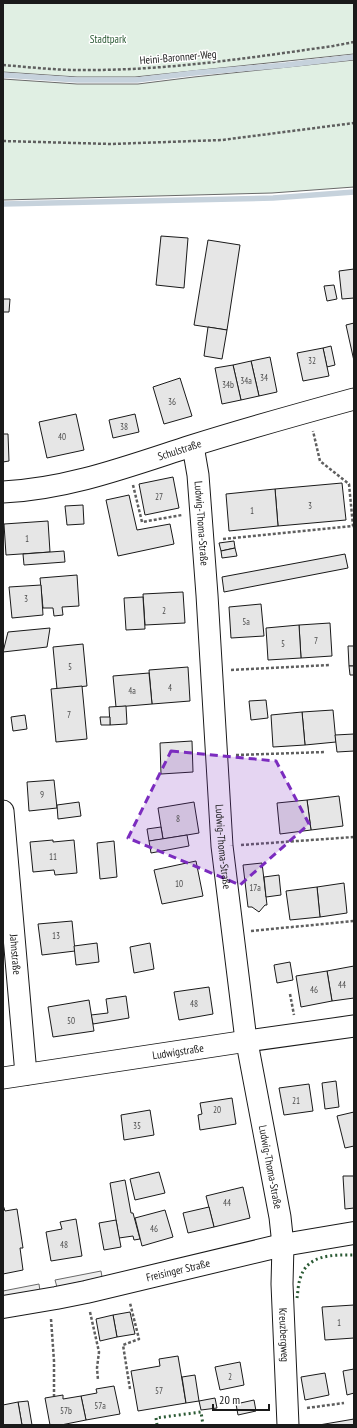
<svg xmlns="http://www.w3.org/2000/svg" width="357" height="1428" font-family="'PT Sans Narrow',sans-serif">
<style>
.green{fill:#e0efe3;stroke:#6a6a6a}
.parking{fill:#ededed;stroke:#6a6a6a}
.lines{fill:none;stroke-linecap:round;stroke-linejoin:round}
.stream{stroke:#c6d2dc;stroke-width:5.5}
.building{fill:#e6e6e6;stroke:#1a1a1a}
.minor-casing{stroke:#1a1a1a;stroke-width:23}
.major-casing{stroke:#1a1a1a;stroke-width:24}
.path{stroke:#5f5f5f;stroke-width:2.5;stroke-dasharray:3 2;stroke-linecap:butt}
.minor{stroke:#fff;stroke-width:21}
.major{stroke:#fff;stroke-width:22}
.hedge{stroke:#2b5a34;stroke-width:3;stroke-dasharray:2 3;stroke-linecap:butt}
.marked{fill:#7b2cbf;fill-opacity:0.2;stroke:#7b2cbf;stroke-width:3;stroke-dasharray:8 5;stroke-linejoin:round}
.labels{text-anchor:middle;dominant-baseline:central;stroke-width:3;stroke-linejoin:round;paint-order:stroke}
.number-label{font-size:9px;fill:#4d4d4d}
.park-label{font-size:11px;fill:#2b5a34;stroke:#fff}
.street-label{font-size:11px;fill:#1a1a1a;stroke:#fff}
</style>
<rect width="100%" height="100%" fill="#fff"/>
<g class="green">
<polygon points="3,3 354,3 354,54 135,77 77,77 3,72"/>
<polygon points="354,60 354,187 272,193 3,200 3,79 77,84 138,84 194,77"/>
</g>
<g class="parking">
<polygon points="101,1271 102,1277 57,1287 55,1280"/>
<polygon points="39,1284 40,1291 3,1298 3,1291"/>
</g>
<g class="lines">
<g class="stream">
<polyline points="3,75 77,80 137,80 194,73 286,65 354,57"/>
<polyline points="3,204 273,198 354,192"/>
</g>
</g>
<g class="building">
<polygon points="161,236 188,238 184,288 156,285"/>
<polygon points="208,240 240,245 227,330 194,325"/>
<polygon points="354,269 354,298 342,299 339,271"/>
<polygon points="334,285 337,299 327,301 324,286"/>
<polygon points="3,299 10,299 9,312 3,312"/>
<polygon points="354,323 354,361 346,325"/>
<polygon points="208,327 227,330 222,359 204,356"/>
<polygon points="331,346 335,365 327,367 323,348"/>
<polygon points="323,348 329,376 303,381 297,353"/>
<polygon points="270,357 277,392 259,396 251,361"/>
<polygon points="251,361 259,396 241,400 233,365"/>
<polygon points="233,365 241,400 222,404 215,368"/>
<polygon points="180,378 192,416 164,424 153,387"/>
<polygon points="76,414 84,450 47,458 39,422"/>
<polygon points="135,414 139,432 113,438 109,420"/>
<polygon points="3,434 8,434 9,461 3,462"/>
<polygon points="173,477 179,508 145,515 139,484"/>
<polygon points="342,483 346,520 278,526 275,489"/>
<polygon points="275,489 278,526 229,531 226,494"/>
<polygon points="129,495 137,530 170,524 174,544 118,556 106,500"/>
<polygon points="83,505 84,524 67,525 65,506"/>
<polygon points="48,521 50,552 6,555 4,524"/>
<polygon points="234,541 235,548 221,551 219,543"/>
<polygon points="235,548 237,556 222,558 221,551"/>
<polygon points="64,551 65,562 24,565 23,554"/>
<polygon points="345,554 348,568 224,592 222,577"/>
<polygon points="77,575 79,606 62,607 63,615 54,616 53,608 43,608 40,578"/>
<polygon points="41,585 43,615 12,618 9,587"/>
<polygon points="183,592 185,623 145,625 143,594"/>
<polygon points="143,597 145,629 126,630 124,598"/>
<polygon points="261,604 264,636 231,638 229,607"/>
<polygon points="330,623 332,656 301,658 299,625"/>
<polygon points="299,625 301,658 268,660 266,628"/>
<polygon points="50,628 47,647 3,652 8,632"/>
<polygon points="83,644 87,686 57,689 53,647"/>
<polygon points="348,646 354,646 354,666 349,666"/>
<polygon points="349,666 354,666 354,675 350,675"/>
<polygon points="188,667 190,701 152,704 149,670"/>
<polygon points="149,673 152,704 116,707 113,676"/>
<polygon points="82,686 87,739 56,742 51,689"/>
<polygon points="266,700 268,718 251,720 249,701"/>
<polygon points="126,706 127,724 110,725 109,707"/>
<polygon points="333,710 336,742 305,745 302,712"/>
<polygon points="302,712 305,745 273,747 271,715"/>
<polygon points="25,715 27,729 13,731 11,717"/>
<polygon points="100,717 110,717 110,725 101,725"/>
<polygon points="354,734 354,751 337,752 335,735"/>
<polygon points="192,741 193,772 161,774 160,743"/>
<polygon points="54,780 57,808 29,811 27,782"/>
<polygon points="339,796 343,826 311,830 307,800"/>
<polygon points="307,800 311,830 280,834 277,803"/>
<polygon points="79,802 81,816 58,819 57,805"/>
<polygon points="194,802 199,833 163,839 158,808"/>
<polygon points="161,827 163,839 149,841 147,829"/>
<polygon points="187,835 189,846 151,853 149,841"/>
<polygon points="53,840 53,842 74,840 77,873 55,875 54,870 33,872 30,842"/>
<polygon points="114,841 117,877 100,879 97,843"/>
<polygon points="196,861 203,896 162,904 154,870"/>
<polygon points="262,863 267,905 265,905 259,912 252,907 248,907 243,865"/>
<polygon points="279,875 281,895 266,897 264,877"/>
<polygon points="344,883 347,913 320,917 317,887"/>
<polygon points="317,887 320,917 290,920 286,891"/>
<polygon points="72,921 75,951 42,955 38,924"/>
<polygon points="97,943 99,962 76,965 74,946"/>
<polygon points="150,943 154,969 134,973 130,947"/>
<polygon points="290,962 293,980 277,983 274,965"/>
<polygon points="354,966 354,998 332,1001 327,971"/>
<polygon points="327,971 332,1001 301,1007 296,976"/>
<polygon points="209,987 213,1014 179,1020 174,992"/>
<polygon points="126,996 129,1018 93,1024 91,1015 108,1013 106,999"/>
<polygon points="89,1000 94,1031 53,1037 48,1007"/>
<polygon points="336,1081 339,1107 325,1109 322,1083"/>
<polygon points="309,1084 313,1111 284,1115 279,1088"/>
<polygon points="232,1098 236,1124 200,1130 198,1115 202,1114 200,1103"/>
<polygon points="150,1110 154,1135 124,1140 121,1115"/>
<polygon points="354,1112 354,1146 345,1148 337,1116"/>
<polygon points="159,1172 165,1193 135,1200 130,1179"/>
<polygon points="343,1176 354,1176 354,1208 345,1209"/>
<polygon points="125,1180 131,1213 133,1213 140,1239 134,1240 133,1236 119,1238 110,1183"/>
<polygon points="243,1187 250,1218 214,1227 206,1196"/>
<polygon points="3,1205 5,1211 17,1209 23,1248 20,1248 23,1270 3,1274"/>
<polygon points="209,1207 214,1227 188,1233 183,1213"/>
<polygon points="165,1210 173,1237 142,1246 135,1218"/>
<polygon points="76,1219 82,1256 51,1261 46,1232 62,1229 60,1222"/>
<polygon points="116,1220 121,1247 104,1250 99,1223"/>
<polygon points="354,1305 354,1338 325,1340 322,1307"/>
<polygon points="130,1312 135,1334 117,1337 113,1315"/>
<polygon points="113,1315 117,1337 100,1341 96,1319"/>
<polygon points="178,1356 186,1403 138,1411 131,1371 160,1366 159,1359"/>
<polygon points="240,1362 244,1385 220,1390 215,1367"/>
<polygon points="354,1369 354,1393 347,1395 343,1371"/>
<polygon points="325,1373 329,1395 305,1400 301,1377"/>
<polygon points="195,1375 199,1401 186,1403 182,1377"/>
<polygon points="114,1386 120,1414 86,1420 81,1396 97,1393 96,1389"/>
<polygon points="63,1395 63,1399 81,1396 86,1420 61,1425 50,1425 45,1398"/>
<polygon points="215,1398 217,1408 201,1410 199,1401"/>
<polygon points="254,1400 256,1411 238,1415 236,1404"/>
<polygon points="28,1401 32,1425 22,1425 18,1402"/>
<polygon points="18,1402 22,1425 3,1425 3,1405"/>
<polygon points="354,1419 354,1425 319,1425"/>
</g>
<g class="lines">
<defs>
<g id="minor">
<path id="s1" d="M 193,446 L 198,475 L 207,595 L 222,846 L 245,1032 L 280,1217 L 283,1245 L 282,1284 L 288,1425"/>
<path id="s2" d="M 3,492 C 68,489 129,466 191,446 C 245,429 299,414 354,399"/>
<path id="s3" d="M 3,811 L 26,1074"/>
<path id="s4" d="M 3,1078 L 247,1041 L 354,1026"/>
</g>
<g id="major">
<path id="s5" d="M 3,1307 L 56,1298 L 86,1292 L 283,1245 L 354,1233"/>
</g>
</defs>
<use href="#minor" class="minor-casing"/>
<use href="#major" class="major-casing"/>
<g class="path">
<path d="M 3,65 C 28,67 54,70 79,70 C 164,71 249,58 333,46 L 354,42"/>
<polyline points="3,141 111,144 222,140 354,123"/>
<polyline points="133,485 142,522 182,515"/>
<polyline points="223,539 353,526 349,484 320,461 313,431"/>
<polyline points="231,670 330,665"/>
<polyline points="236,755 325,752"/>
<polyline points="241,845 354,837"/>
<polyline points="251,931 354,921"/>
<polyline points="290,994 294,1015"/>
<polyline points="90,1312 99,1352 97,1368 98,1380"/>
<polyline points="51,1319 54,1361 54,1396"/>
<polyline points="130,1389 123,1345 139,1339 130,1303"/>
<polyline points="307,1408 344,1403"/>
</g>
<use href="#minor" class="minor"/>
<use href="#major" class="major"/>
<g class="hedge">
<path d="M 297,1298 C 298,1292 298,1285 300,1279 C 307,1254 332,1255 354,1255"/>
<polyline points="157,1425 156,1418 201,1412 203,1425"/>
</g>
</g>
<path class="marked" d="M 171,751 L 276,761 L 309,824 L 240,885 L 128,838 Z"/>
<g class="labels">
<g class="number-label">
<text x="312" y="360">32</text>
<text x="264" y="377">34</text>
<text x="246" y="380">34a</text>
<text x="228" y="384">34b</text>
<text x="172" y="401">36</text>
<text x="124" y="426">38</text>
<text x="62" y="436">40</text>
<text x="159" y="496">27</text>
<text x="310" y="505">3</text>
<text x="252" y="510">1</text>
<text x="27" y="538">1</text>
<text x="26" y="598">3</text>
<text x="164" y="610">2</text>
<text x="246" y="621">5a</text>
<text x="316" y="640">7</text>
<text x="283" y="643">5</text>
<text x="70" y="666">5</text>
<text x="170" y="687">4</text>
<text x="132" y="690">4a</text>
<text x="69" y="714">7</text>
<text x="42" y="794">9</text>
<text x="178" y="818">8</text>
<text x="53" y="856">11</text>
<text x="179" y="883">10</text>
<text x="255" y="887">17a</text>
<text x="56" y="935">13</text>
<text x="342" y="984">44</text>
<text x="314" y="989">46</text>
<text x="194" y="1003">48</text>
<text x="71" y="1020">50</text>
<text x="296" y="1100">21</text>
<text x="217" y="1109">20</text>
<text x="137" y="1125">35</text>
<text x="227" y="1202">44</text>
<text x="154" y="1228">46</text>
<text x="64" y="1244">48</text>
<text x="339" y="1322">1</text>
<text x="230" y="1376">2</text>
<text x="159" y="1390">57</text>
<text x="100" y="1405">57a</text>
<text x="66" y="1410">57b</text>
</g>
<g class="park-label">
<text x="108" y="39">Stadtpark</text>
</g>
<g class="street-label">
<text transform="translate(178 57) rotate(-5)">Heini-Baronner-Weg</text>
<text stroke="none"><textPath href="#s2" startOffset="182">Schulstraße</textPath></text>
<text stroke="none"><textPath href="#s1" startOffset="78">Ludwig-Thoma-Straße</textPath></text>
<text stroke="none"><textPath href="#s1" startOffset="402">Ludwig-Thoma-Straße</textPath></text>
<text stroke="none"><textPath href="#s3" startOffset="144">Jahnstraße</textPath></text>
<text stroke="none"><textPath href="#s4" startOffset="177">Ludwigstraße</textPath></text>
<text stroke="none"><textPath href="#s1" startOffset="726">Ludwig-Thoma-Straße</textPath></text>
<text stroke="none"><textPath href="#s5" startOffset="179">Freisinger Straße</textPath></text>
<text stroke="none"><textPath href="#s1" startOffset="895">Kreuzbergweg</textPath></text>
</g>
</g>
<rect width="357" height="1428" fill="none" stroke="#1a1a1a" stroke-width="8"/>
<path d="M213 1404v6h56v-6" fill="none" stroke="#1a1a1a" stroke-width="2"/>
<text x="219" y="1404" font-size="12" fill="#1a1a1a" stroke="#ffffff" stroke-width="3" paint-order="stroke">20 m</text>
</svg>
